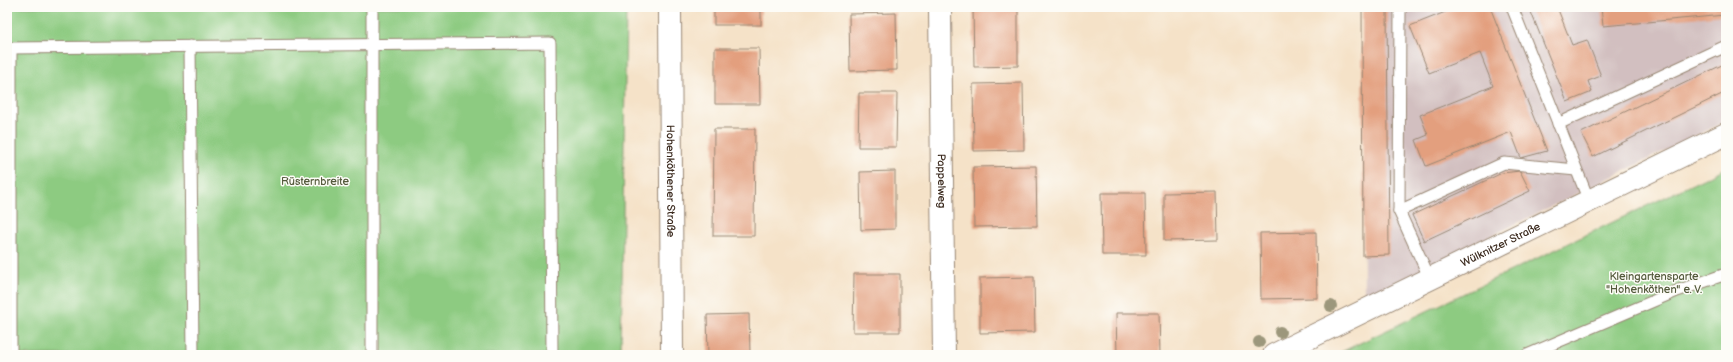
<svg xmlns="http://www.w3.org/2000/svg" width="1733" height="362" font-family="'Balsamiq Sans',sans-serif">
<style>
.industrial{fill:#d2bfc0}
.green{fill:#8dcb81;stroke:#647a50}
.building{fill:#e39f7e}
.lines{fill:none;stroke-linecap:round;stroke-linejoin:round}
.service-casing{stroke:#988673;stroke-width:13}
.minor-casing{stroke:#988673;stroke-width:24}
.tertiary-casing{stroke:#988673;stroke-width:24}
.service{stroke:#fff;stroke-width:11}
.minor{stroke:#fff;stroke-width:22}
.tertiary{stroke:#fff;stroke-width:22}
.tree{fill:#9c977b}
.labels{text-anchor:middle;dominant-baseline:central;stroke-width:3;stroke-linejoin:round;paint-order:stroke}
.park-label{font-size:11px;fill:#545a3c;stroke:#fdfcf7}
.street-label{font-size:11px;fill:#3b2a1e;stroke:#fdfcf7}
</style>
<rect width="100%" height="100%" fill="#fdfcf7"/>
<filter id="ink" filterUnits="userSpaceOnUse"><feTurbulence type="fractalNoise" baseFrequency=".025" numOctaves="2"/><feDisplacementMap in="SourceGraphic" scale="8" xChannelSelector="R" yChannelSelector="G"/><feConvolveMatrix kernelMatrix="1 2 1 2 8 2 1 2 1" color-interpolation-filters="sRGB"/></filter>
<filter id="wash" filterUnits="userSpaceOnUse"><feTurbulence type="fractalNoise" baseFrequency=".012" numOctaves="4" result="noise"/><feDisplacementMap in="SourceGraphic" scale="16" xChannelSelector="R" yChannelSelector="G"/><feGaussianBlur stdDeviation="0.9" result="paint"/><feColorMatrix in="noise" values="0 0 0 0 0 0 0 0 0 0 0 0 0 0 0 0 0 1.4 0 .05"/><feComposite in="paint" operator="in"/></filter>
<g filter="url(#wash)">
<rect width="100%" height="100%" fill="#f5e2c8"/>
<polygon class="industrial" points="1362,7 1726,7 1726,121 1364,298"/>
<g class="green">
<polygon points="7,7 626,7 621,355 7,355"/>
<polygon points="1726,168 1726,355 1335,355"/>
</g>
<g id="blocks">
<g class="building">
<rect x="714" y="7" width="47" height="18"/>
<polygon points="973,7 1018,7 1018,66 974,67"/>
<polygon points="1362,7 1387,7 1389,255 1363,256"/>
<polygon points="1458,7 1490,7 1547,151 1521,158 1511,132 1426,166 1416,140 1428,135 1420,115 1493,86 1480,53 1429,73 1410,26"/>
<polygon points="1529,7 1557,7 1572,45 1587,40 1601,76 1588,81 1592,92 1567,102"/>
<polygon points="1601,7 1725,7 1725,15 1603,26"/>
<polygon points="896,13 897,70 850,71 849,14"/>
<polygon points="715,48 759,48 760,104 715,104"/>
<polygon points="1726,63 1726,92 1593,157 1581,133"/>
<polygon points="1023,83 1024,150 974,151 973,84"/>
<polygon points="859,93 897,93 896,147 858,147"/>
<polygon points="714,129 755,129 754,236 713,236"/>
<polygon points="1036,166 1037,226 974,227 973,167"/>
<polygon points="895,171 895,229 861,230 860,172"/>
<polygon points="1520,171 1530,191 1424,241 1412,215 1502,173"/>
<polygon points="1217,192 1218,240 1164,241 1164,193"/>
<polygon points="1101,193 1145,193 1146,255 1102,255"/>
<polygon points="1316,232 1317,298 1261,299 1260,233"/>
<polygon points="854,274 900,274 900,332 853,332"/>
<polygon points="1034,277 1035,332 980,333 980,278"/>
<polygon points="1116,313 1159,313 1160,355 1117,355"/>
<polygon points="749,314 750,355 708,355 707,315"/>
</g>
</g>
</g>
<g filter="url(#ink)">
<use href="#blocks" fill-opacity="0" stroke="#988673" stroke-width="1"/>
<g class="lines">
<defs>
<g id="service">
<polyline points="372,7 372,355"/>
<polyline points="1400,7 1399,211 1430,279"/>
<polyline points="1512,7 1589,201"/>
<polyline points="190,46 193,355"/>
<polyline points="7,48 550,43 552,355"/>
<polyline points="11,48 11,355"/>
<polyline points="1558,124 1726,46"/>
<polyline points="1399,211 1504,163 1576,170"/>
<polyline points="1527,355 1677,291 1726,274"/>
</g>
<g id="minor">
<path id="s1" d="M 670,7 L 672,355"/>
<path id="s2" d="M 940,7 L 944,355"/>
</g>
<g id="tertiary">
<path id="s3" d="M 1274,355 L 1726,134"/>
</g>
</defs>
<use href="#service" class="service-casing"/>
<use href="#minor" class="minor-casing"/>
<use href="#tertiary" class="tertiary-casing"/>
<use href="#service" class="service"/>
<use href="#minor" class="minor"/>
<use href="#tertiary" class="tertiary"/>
</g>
<g class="tree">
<circle cx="1331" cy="306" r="6"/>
<circle cx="1280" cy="332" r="6"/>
<circle cx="1259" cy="342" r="6"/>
</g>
</g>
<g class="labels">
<g class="park-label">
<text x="315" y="181">Rüsternbreite</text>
<text x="1654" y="276">Kleingartensparte<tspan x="1654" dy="13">"Hohenköthen" e. V.</tspan></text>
</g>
<g class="street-label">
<text stroke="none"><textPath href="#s1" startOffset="174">Hohenköthener Straße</textPath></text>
<text stroke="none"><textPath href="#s2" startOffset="174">Pappelweg</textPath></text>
<text stroke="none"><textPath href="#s3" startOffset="252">Wülknitzer Straße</textPath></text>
</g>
</g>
<rect width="1733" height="362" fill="none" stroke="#fdfcf7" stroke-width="24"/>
</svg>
